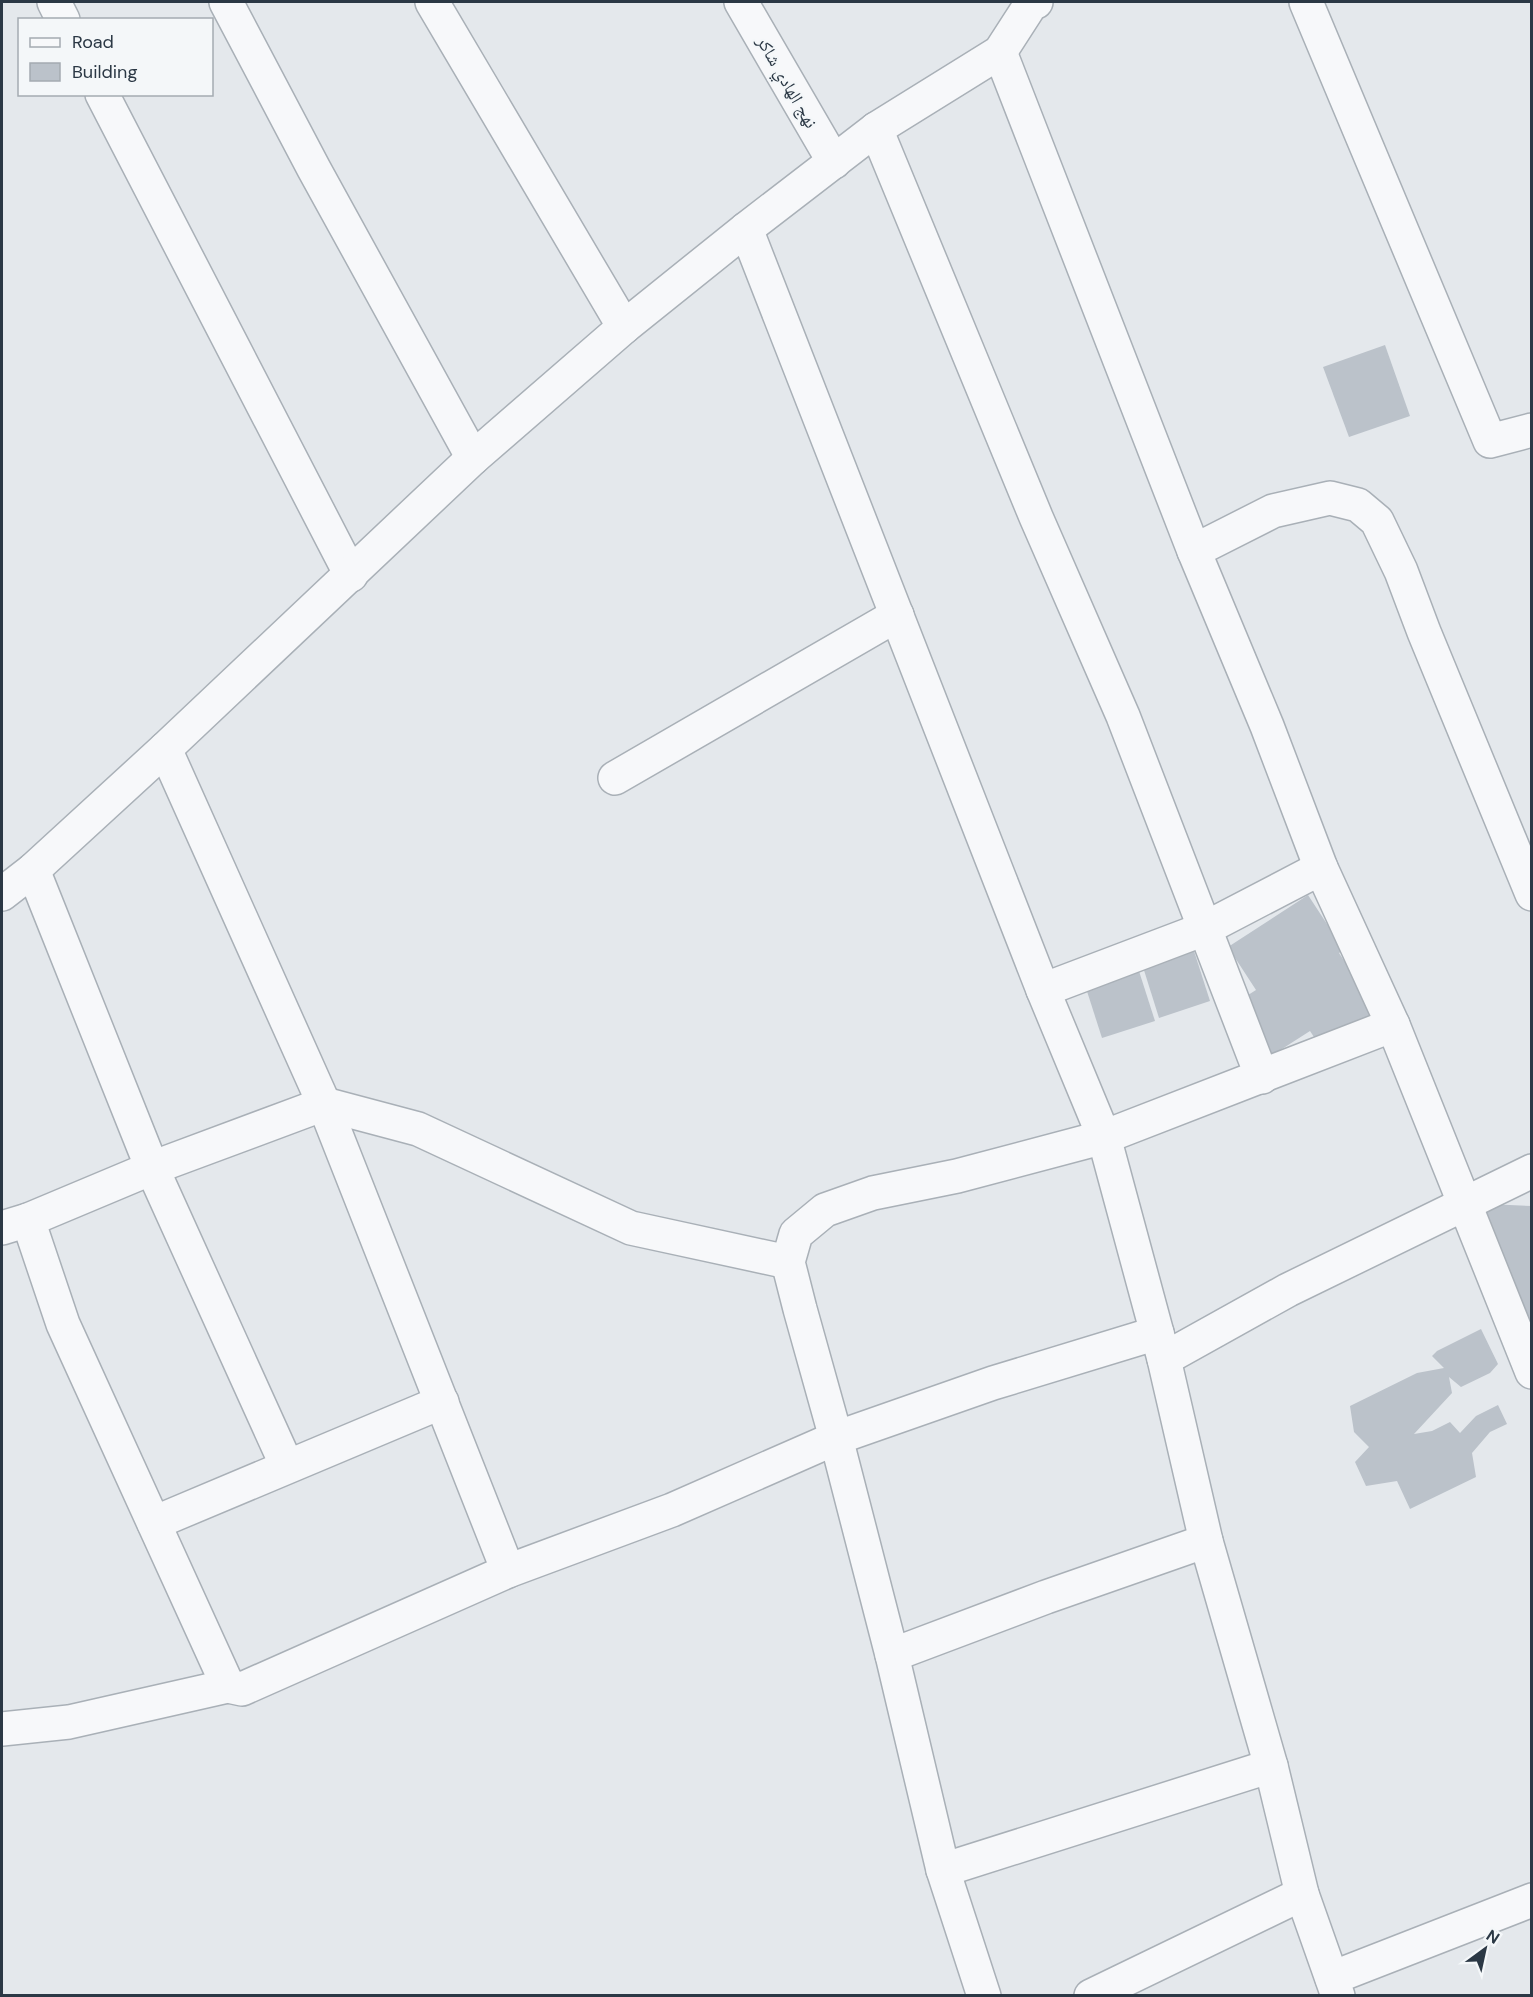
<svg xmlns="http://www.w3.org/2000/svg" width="1533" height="1997" font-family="'DM Sans','Noto Naskh Arabic',sans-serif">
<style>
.building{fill:#bbc2ca}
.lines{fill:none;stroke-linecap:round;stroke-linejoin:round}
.minor-casing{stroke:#a9b0b7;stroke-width:36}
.minor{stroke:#f7f8fa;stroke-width:33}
.labels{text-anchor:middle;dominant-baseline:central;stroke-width:4.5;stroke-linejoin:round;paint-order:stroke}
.street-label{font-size:18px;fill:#2b3845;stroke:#f4f7f9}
</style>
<rect width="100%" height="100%" fill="#e4e8ec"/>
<g class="building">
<polygon points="1385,345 1410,416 1349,437 1323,367"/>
<polygon points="1308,895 1344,950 1339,953 1380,1016 1324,1052 1310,1031 1271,1056 1237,1002 1256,990 1228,947"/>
<polygon points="1194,951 1210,1001 1159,1018 1143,967"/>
<polygon points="1138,968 1155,1021 1102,1038 1085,985"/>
<polygon points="1465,1203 1532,1206 1532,1391 1531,1391"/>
<polygon points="1481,1329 1498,1364 1490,1373 1461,1387 1449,1377 1452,1393 1414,1434 1432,1431 1450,1422 1460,1433 1476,1416 1498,1405 1507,1424 1490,1432 1472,1453 1476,1477 1410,1509 1397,1481 1366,1486 1355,1462 1369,1447 1354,1432 1350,1406 1417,1373 1444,1368 1432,1356 1437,1351"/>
</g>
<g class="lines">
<defs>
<g id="minor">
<polyline points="54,2 63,20"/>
<polyline points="226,2 314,169 473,458"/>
<polyline points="432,2 624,327"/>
<polyline points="741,2 834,162"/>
<polyline points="1306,2 1490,441 1532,430"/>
<polyline points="1000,52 1194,551 1267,726 1321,868 1393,1025 1532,1372"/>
<polyline points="102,94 351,575"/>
<polyline points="876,129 1036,517 1123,716 1262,1077"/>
<polyline points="746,229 1043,990 1104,1137 1164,1359 1206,1541 1271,1766 1302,1894 1338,1996"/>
<polyline points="1194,551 1273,511 1330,498 1358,505 1377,521 1401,571 1424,632 1532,894"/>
<polyline points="165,749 324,1104 508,1571"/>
<polyline points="615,778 897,615"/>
<polyline points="33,870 152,1168 287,1466"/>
<polyline points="2,894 33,870 165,749 473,458 624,327 746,229 876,129 1000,52 1031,4 1036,2"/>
<polyline points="1043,990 1204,929 1321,868"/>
<polyline points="28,1220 63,1324 228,1686 242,1689 508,1571 672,1510 836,1438 993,1383 1157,1333"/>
<polyline points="2,1228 28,1220 152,1168 324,1104 418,1129 631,1228 788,1262"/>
<polyline points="1164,1359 1288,1290 1532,1171"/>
<polyline points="154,1523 442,1402"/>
<polyline points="892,1655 1046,1597 1206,1541"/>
<polyline points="2,1729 69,1722 228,1686"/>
<polyline points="943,1870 1271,1766"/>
<polyline points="1332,1978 1532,1900"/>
<polyline points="984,1996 943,1870 892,1655 836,1438 800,1309 788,1262 796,1234 825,1210 873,1193 957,1176 1104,1137 1393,1025"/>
<polyline points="1091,1996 1302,1894"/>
</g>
</defs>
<use href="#minor" class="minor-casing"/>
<use href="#minor" class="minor"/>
</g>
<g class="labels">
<g class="street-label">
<text transform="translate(787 82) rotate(60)">نهج الهادي شاكر</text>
</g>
</g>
<rect width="1533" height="1997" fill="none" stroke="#2b3845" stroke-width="6"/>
<rect x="18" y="18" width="195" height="78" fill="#f4f7f9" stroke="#a4abb1" stroke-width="1.5"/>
<rect x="30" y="38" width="30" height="9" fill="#f7f8fa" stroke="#a4abb1" stroke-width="1.5"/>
<text x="72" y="48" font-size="18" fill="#2b3845">Road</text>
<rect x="30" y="63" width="30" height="18" fill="#bbc2ca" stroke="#a4abb1" stroke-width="1.5"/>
<text x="72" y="78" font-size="18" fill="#2b3845">Building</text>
<g transform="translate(1485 1949) rotate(33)" stroke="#f4f7f9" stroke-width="4.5" paint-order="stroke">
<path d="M0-4.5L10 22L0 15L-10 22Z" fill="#2b3845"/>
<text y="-9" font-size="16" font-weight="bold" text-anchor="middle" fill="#2b3845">N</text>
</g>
</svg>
